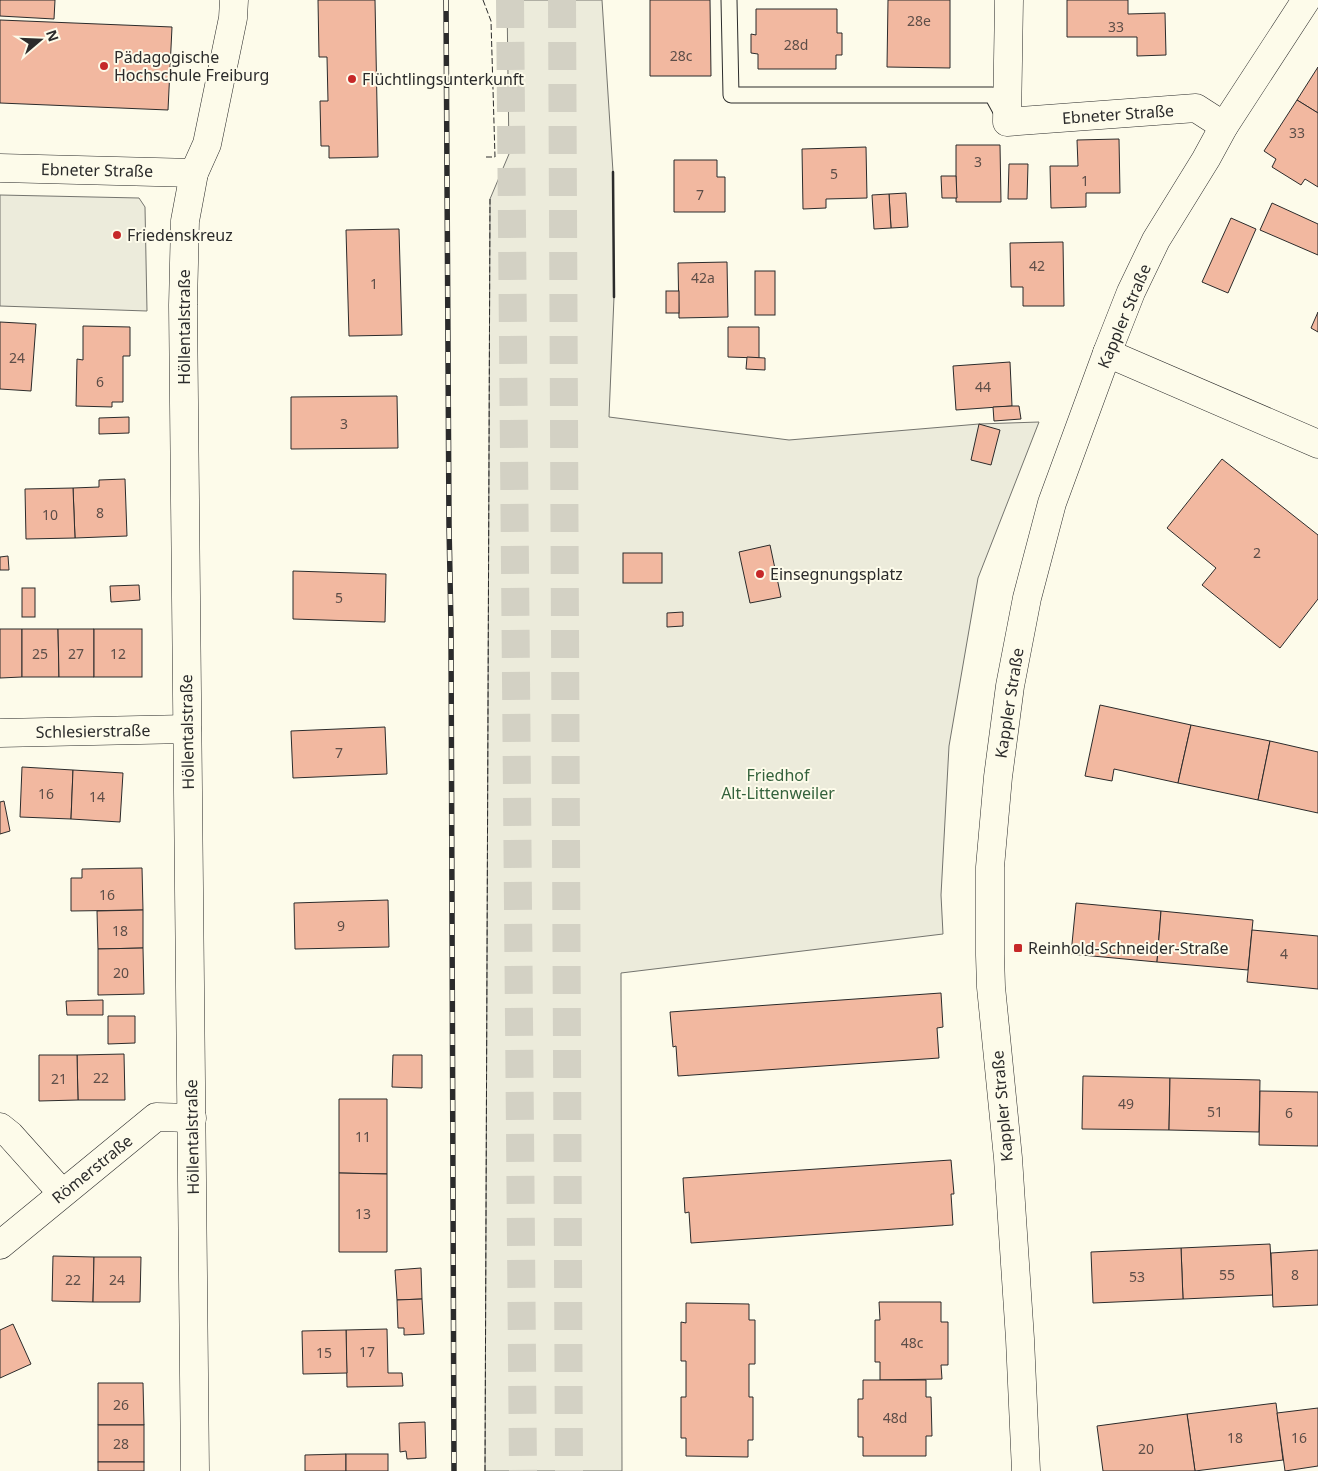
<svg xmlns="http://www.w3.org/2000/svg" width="1318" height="1471" font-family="'Noto Sans',sans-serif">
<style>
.green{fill:#ecebdb;stroke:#74746e}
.building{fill:#f2b8a0;stroke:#2b2b2b}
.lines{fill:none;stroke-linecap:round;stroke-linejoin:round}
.trunk-tunnel{stroke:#d3d1c4;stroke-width:28;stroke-dasharray:28 14;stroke-linecap:butt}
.service-casing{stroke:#2b2b2b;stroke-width:17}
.minor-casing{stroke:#2b2b2b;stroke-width:29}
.tertiary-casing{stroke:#2b2b2b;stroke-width:29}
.service{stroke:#fdfbea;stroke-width:15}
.minor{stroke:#fdfbea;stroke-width:28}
.tertiary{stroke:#fdfbea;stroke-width:28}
.rail-casing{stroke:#2b2b2b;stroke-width:5.5}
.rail{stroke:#fdfbea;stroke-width:4;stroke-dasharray:11;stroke-linecap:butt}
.fence{stroke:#2b2b2b;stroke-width:1;stroke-dasharray:6 2.5;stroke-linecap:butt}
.wall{stroke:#2b2b2b;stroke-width:2.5}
.poi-dot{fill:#c62828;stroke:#fdfbea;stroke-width:2}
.labels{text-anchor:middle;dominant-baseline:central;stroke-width:4;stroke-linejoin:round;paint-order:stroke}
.number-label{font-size:14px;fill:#5d4e48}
.poi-label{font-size:16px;fill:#2b2b2b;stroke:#fdfbea;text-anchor:start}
.street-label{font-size:16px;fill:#2b2b2b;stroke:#fdfbea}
.park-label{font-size:16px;fill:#34623c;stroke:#fdfbea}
</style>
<rect width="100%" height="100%" fill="#fdfbea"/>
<g class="green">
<polygon points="507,0 602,0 613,172 614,297 609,417 789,440 979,424 1039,422 978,578 949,746 941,895 943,934 621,973 622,1471 485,1471 490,199 509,154"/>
<polygon points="0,195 139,198 145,207 147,311 0,306"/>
</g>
<g class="building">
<polygon points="0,0 55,0 54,19 0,16"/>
<polygon points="318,0 375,0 378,157 329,158 329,146 321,146 320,101 328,101 327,57 319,57"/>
<polygon points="650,0 710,0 711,76 650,76"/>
<polygon points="888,0 950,0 950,68 887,67"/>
<polygon points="1067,0 1128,0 1128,14 1165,13 1166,55 1137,56 1137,37 1067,37"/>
<polygon points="756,9 837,9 837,33 842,33 842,55 836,55 836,69 758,69 758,54 751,53 751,34 756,35"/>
<polygon points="0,20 172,27 168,110 0,103"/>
<polygon points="1318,67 1318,113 1297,100"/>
<polygon points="1297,100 1318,113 1318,187 1305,179 1301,185 1272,167 1276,159 1264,151"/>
<polygon points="1119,139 1120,193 1086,193 1086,207 1051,208 1050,166 1078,166 1077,140"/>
<polygon points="956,145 1000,145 1001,202 956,202"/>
<polygon points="866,147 867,198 826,199 826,208 803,209 802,149"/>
<polygon points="674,160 717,160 717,177 725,177 725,212 674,212"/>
<polygon points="1009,164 1028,164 1027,199 1008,199"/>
<polygon points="941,176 956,176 957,198 942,198"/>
<polygon points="906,193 908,227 891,228 889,194"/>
<polygon points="889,194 891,228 874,229 872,195"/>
<polygon points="1272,203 1318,224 1318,255 1260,230"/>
<polygon points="1231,218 1256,229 1228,293 1202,282"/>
<polygon points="399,229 402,335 349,336 346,230"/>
<polygon points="1063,242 1064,306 1023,306 1023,287 1011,287 1010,243"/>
<polygon points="727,262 728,317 679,318 678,263"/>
<rect x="755" y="271" width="20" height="44"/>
<rect x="666" y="291" width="13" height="22"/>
<polygon points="1318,312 1318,332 1311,328"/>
<polygon points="0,322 36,324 31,391 0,389"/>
<polygon points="83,326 130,327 130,356 123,356 123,402 112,402 112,407 76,406 77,359 83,360"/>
<polygon points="728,327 759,327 759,358 728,357"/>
<polygon points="747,357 765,358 765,370 746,369"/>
<polygon points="1010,362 1012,406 956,410 953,366"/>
<polygon points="397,396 398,448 291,449 291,397"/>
<polygon points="1012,406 1019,406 1021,419 994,421 993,407"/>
<polygon points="129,417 129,433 99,434 99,418"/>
<polygon points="979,424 1000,430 991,465 971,460"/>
<polygon points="1222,459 1318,535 1318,599 1280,648 1202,585 1216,568 1167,528"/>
<polygon points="125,479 127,536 75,538 73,488 99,487 99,480"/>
<polygon points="73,488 75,538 26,539 25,489"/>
<polygon points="770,545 781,597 750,603 739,552"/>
<rect x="623" y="553" width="39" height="30"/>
<polygon points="8,556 9,570 0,570 0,557"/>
<polygon points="293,571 386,574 385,622 293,619"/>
<polygon points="139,585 140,600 111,602 110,586"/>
<rect x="22" y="588" width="13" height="29"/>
<polygon points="683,612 683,626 667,627 667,613"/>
<polygon points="0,629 22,629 22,677 0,678"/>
<polygon points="22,629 58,629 59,677 22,677"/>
<polygon points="58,629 94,629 94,677 59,677"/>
<rect x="94" y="629" width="48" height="48"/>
<polygon points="1100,705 1191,725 1178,783 1114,769 1112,781 1085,776"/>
<polygon points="1191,725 1270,741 1258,800 1178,783"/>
<polygon points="385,727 387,774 293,778 291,731"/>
<polygon points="1270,741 1318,752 1318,813 1258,800"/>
<polygon points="22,767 73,770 71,819 20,817"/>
<polygon points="73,770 123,773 120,822 71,819"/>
<polygon points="4,801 10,831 0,834 0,802"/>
<polygon points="142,868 143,910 71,911 71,878 82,878 82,869"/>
<polygon points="388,900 389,947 295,949 294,903"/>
<polygon points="1076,903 1161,911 1157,962 1071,954"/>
<polygon points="143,910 143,948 98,949 97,911"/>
<polygon points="1161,911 1253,920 1248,970 1157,962"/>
<polygon points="1252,930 1318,936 1318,989 1247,982"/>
<polygon points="143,948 144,994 98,995 98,949"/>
<polygon points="941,993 943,1027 937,1028 939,1058 678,1076 676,1046 673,1047 670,1012"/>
<polygon points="103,1000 103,1015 67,1015 66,1001"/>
<polygon points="108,1016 135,1016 135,1043 108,1044"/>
<polygon points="124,1054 125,1100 78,1100 77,1055"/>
<polygon points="39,1055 77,1055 78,1100 39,1101"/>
<polygon points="393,1055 422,1055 422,1088 392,1087"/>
<polygon points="1083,1076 1170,1078 1169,1130 1082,1129"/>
<polygon points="1170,1078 1260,1080 1259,1132 1169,1130"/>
<polygon points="1260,1091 1318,1092 1318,1146 1259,1145"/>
<polygon points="339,1099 387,1099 387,1174 339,1173"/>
<polygon points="951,1160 954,1194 951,1194 953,1225 691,1243 689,1212 685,1213 683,1178"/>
<polygon points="339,1173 387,1174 387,1252 339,1252"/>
<polygon points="1270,1244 1273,1295 1183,1299 1181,1248"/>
<polygon points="1181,1248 1183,1299 1093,1303 1091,1252"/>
<polygon points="1318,1250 1318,1305 1273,1307 1271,1253"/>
<polygon points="53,1256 94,1257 93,1302 52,1301"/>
<polygon points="94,1257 141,1257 140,1302 93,1302"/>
<polygon points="421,1268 422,1299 397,1300 395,1270"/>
<polygon points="422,1299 424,1334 404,1335 404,1328 398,1328 397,1300"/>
<polygon points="879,1302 941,1302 941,1322 948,1322 948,1365 941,1365 942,1379 880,1380 880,1362 875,1362 875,1320 880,1320"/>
<polygon points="686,1303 749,1304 749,1320 755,1320 755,1364 749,1364 749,1397 753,1397 753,1440 748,1440 748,1457 686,1456 686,1438 681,1438 681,1397 686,1397 686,1361 681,1361 681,1322 686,1323"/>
<polygon points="13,1324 31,1364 0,1378 0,1330"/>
<polygon points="387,1329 388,1373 402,1373 403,1386 347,1387 346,1330"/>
<polygon points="346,1330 347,1373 303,1374 302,1331"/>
<polygon points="863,1380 926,1380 926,1397 931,1397 932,1436 926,1436 926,1456 863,1456 863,1437 858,1437 858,1399 863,1399"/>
<polygon points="98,1383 143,1383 144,1425 98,1425"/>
<polygon points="1276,1403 1283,1460 1195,1471 1187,1414"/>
<polygon points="1318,1408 1318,1466 1285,1471 1277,1413"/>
<polygon points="1187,1414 1195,1471 1103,1471 1097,1426"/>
<polygon points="425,1422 426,1458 407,1459 406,1451 400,1452 399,1423"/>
<rect x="98" y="1425" width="46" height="37"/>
<polygon points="346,1454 346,1471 305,1471 305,1455"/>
<rect x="346" y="1454" width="42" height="17"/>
<rect x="98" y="1462" width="46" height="9"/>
</g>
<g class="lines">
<g class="trunk-tunnel">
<polyline points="510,0 523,1471"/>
<polyline points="562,0 569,1471"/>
</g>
<defs>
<polyline id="service" points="729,0 731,95 992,95 1003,115"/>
<g id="minor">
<polyline points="1009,0 1007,122 1196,108 1224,126"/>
<polyline points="0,168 194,173"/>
<polyline points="1107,353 1318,444"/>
<polyline points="0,733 187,729"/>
<polyline points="0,1127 10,1135 62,1193"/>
<polyline points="0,1245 156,1117 192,1118"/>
<polyline points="195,1471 183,305 185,221 194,173 207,144 233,18 234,0"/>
</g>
<polyline id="tertiary" points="1026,1471 1020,1339 1008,1158 991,987 990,955 990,867 998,777 1010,686 1027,598 1052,503 1107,353 1131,292 1156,240 1206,159 1224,126 1306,0"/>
</defs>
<use href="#service" class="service-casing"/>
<use href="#minor" class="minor-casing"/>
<use href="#tertiary" class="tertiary-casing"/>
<use href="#service" class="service"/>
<use href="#minor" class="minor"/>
<use href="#tertiary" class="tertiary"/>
<defs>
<polyline id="rail" points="446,0 449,525 451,628 454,1471"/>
</defs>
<use href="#rail" class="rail-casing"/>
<use href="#rail" class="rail"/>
<g class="fence">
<polyline points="483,0 491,21 495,157 486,157"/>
<polyline points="485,1471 490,199"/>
</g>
<polyline class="wall" points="613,172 614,297"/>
</g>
<g class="poi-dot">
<circle cx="104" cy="66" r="5"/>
<circle cx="352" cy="79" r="5"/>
<circle cx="117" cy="235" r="5"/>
<circle cx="760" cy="574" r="5"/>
<rect x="1013" y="943" width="10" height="10" rx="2.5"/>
</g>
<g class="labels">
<g class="number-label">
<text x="919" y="20">28e</text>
<text x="1116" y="26">33</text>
<text x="796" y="44">28d</text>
<text x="681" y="55">28c</text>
<text x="1297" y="132">33</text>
<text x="978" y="161">3</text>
<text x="834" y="173">5</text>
<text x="1085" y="180">1</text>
<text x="700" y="194">7</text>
<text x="1037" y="265">42</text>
<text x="703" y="277">42a</text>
<text x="374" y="283">1</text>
<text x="17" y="357">24</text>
<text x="100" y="381">6</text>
<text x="983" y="386">44</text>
<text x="344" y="423">3</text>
<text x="100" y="512">8</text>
<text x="50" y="514">10</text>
<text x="1257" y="552">2</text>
<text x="339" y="597">5</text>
<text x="40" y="653">25</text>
<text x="76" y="653">27</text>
<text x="118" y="653">12</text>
<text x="339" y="752">7</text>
<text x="46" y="793">16</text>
<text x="97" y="796">14</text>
<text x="107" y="894">16</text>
<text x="341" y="925">9</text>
<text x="120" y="930">18</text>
<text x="1284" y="953">4</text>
<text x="121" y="972">20</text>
<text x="101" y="1077">22</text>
<text x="59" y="1078">21</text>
<text x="1126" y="1103">49</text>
<text x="1215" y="1111">51</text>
<text x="1289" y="1112">6</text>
<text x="363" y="1136">11</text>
<text x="363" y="1213">13</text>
<text x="1227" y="1274">55</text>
<text x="1295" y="1274">8</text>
<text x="1137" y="1276">53</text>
<text x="73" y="1279">22</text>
<text x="117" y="1279">24</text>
<text x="912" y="1342">48c</text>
<text x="367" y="1351">17</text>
<text x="324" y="1352">15</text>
<text x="121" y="1404">26</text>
<text x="895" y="1417">48d</text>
<text x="1235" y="1437">18</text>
<text x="1299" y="1437">16</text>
<text x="121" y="1443">28</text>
<text x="1146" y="1448">20</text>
</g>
<g class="poi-label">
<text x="114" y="57">Pädagogische<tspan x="114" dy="18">Hochschule Freiburg</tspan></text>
<text x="362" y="79">Flüchtlingsunterkunft</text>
<text x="127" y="235">Friedenskreuz</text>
<text x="770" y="574">Einsegnungsplatz</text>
<text x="1028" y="948">Reinhold-Schneider-Straße</text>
</g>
<g class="street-label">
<text transform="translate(1118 114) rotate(-4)">Ebneter Straße</text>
<text transform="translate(97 170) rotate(1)">Ebneter Straße</text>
<text transform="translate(1124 316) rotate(-67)">Kappler Straße</text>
<text transform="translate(184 327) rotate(-90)">Höllentalstraße</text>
<text transform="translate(1009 703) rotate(-81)">Kappler Straße</text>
<text transform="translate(93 731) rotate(-1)">Schlesierstraße</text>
<text transform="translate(187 732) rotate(-91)">Höllentalstraße</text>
<text transform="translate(1002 1106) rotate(-95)">Kappler Straße</text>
<text transform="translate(192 1137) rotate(-91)">Höllentalstraße</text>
<text transform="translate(92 1169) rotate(-39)">Römerstraße</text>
</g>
<g class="park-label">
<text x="778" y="775">Friedhof<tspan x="778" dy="18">Alt-Littenweiler</tspan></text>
</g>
</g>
<g transform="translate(40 40) rotate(71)" stroke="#fdfbea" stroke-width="4" paint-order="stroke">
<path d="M0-4L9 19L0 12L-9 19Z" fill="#2b2b2b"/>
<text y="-8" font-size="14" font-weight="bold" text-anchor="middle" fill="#2b2b2b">N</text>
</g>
</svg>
